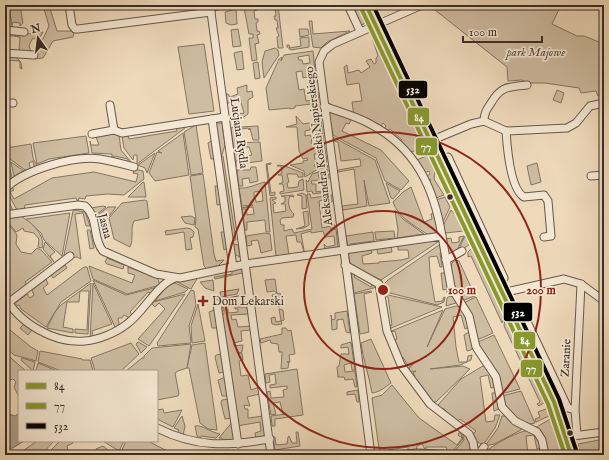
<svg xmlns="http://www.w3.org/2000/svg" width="609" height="460" font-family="'IM FELL English',serif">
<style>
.green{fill:#cfbda2;stroke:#847564;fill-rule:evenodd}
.water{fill:#b09f88;stroke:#807161}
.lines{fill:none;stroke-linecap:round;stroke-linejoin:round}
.minor-casing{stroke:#66584b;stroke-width:9}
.minor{stroke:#f4e7d3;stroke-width:7}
.bus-1-casing{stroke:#f4e7d3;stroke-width:7}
.bus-2-casing{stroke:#f4e7d3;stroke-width:7}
.bus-3-casing{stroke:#f4e7d3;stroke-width:7}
.bus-1{stroke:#88992e;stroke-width:4}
.bus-2{stroke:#88992e;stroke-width:4}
.bus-3{stroke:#000;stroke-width:4}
.ring{fill:none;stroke:#8f2418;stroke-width:2}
.bus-dot{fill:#392d26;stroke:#f4e7d3;stroke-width:1.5}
.poi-dot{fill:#8f2418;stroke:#f4e7d3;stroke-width:1.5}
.labels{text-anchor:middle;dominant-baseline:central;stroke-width:3.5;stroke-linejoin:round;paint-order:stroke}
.park-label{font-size:12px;font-style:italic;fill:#574a3f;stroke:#f4e7d3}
.street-label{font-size:12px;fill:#392d26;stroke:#f4e7d3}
.poi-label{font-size:12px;fill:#392d26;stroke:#f4e7d3;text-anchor:start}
.centre{fill:#8f2418;stroke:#f4e7d3;stroke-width:2}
.ring-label{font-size:12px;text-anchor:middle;font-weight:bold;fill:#8f2418;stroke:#f4e7d3;stroke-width:3.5;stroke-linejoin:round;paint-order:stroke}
.line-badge{stroke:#f4e7d3;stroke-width:1.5}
.badge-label{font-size:11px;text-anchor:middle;font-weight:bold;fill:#fff}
</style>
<rect width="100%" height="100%" fill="#eedabb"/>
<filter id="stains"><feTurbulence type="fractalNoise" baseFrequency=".005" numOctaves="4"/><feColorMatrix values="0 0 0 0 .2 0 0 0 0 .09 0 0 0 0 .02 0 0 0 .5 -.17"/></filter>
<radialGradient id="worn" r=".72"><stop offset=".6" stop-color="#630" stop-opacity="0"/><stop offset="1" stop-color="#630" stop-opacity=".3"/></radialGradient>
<g class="green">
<polygon points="9,5 20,5 23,23 20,26 20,23 13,22 12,26"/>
<polygon points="43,5 49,5 57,31 72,31 74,33 73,37 53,41 43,58 35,59 34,58 49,26"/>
<polygon points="256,5 257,10 254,11 255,19 258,19 258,22 256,23 257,31 259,31 260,34 257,35 259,43 255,44 257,60 252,61 249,38 253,38 253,34 249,34 244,8 247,7 247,6"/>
<polygon points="273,5 278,5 283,48 278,48 277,37 279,36 276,28 278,28 277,20 275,20 274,16 276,16 275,8 273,8"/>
<polygon points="351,5 358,5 366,23 361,25 360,24"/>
<polygon points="446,5 561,5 552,24 577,36 584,36 604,44 604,95 598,96 596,91 581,93 579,88 545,83 528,83 522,80 508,81 507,67 435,10"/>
<polygon points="236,9 237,24 231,25 226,23 225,12"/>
<polygon points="309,21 312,21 313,34 350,31 327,42 321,48 313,47"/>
<polygon points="238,29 241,46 233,47 231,30"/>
<polygon points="299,29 308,29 309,35 300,37"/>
<polygon points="5,32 28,34 43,32 40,37 32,39 29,46 31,52 19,51 20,37 6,35 5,39"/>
<polygon points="371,34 425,149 409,152 400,143 402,140 390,129 386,132 386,129 383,130 386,126 383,123 380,127 354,116 352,102 362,101 359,83 347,85 344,67 347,65 348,73 359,70 361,73 370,67 366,61 371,59 374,64 376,63 376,58 378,56"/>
<polygon points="309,37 309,47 291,50 287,47 287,45 289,45 290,48 301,46 300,38"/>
<polygon points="204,44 214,111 189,114 178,47"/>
<polygon points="275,48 278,50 279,55 264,78 262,62 265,51"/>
<polygon points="242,51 244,69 237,70 234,53"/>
<path d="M 313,51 L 316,83 L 314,83 L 312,76 L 303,78 L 302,71 L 296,72 L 299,90 L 304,89 L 306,101 L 316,100 L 315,93 L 318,92 L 319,103 L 295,106 L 295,108 L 290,109 L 290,108 L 269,110 L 266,88 L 279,59 L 282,57 L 281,61 L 284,55 ZM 309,55 L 310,63 L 303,64 L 302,60 L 299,60 L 298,57 Z"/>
<path d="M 5,54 C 14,56 22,58 22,69 L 20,68 L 20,61 L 5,60 Z"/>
<polygon points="258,62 260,78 255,79 253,63"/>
<polygon points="247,85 247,92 252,91 253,97 248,100 248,114 238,121 238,114 244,113 240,99 232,101 227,104 226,94 228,94 230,97 238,94 237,88"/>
<polygon points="557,90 564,93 561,103 553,100"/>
<polygon points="334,111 352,118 349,124 346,123 342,131 381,150 409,181 401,190 385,181 376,158 333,135 329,114"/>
<polygon points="296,116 303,124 321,121 323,134 318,134 320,133 319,122 310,123 310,130 305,131 305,136 310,135 312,138 311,143 317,149 322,148 321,138 319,138 319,136 315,135 323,135 327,162 324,162 323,153 314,154 316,164 314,165 315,167 327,165 328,167 318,169 305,177 304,171 290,165 303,163 303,161 308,160 307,158 303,159 299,151 297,127 286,127 297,124"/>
<polygon points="216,123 222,123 225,145 222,155 220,154"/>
<polygon points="189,125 137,164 137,155 134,155 133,160 124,148 122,136 128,135 129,139 177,131 176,127"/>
<polygon points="196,125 203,173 191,175 184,132"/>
<polygon points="258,126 259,140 253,140 250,128 249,130 248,128 242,129 241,127"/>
<path d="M 235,127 L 237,143 L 260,142 L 262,161 L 238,164 L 240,160 L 236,161 L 236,167 L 231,128 ZM 241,147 L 249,147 L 252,155 L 239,157 L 238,149 Z"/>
<polygon points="113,133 119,135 121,150 131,162 128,162 128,159 114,156 112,158 112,154 92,153 90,141 91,145 99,145 96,137"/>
<polygon points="183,133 189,175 155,181 149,173 157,152 162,153 158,151"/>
<polygon points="86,136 89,153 49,159 37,164 33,143"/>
<polygon points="333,137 375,160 390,203 369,206 364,180 367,206 343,210 342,206 358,204 354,169 338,172 338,170 361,166 360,159 341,161 338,142 334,141"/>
<polygon points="213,140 216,159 211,159 208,143"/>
<polygon points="31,144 33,158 37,166 34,167 33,161 29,163 31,171 28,172 10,159 6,148"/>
<polygon points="5,150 13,181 5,187"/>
<polygon points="155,153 147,173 145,168 138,165"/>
<polygon points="428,155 435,170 434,179 444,195 436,198 429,181 431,180 426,177 430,174 429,171 424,173 417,160"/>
<polygon points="219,156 223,156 236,240 231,241"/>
<polygon points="11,163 11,162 27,173 26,174 23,171 14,176 15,180"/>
<polygon points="271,163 271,164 267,165 271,193 275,192 275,195 270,196 266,164"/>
<polygon points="537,163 541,182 531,185 527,166"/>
<polygon points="278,165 285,166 303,173 303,177 298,177 297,174 287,174 289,182 287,183 288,188 298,187 299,181 303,179 304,190 280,194 280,192 284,191 283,184 279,184 283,182 282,175 278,175 282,173 281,166 277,166"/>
<polygon points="251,167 256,167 258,181 250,183 249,178 242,179 243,186 239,186 237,170 250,170"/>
<polygon points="134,169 143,171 144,179 124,195 107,194 86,196 85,199 79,198 78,202 76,198 25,205 24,210 17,210 7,192 6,190 11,186 14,190 10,192 14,199 52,178 94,172 136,182 138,174 133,173"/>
<polygon points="328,169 328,172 318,172 319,178 329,174 329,179 311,181 312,184 316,184 316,192 321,191 321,193 313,194 312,191 307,192 306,180 308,182 312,174"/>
<polygon points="203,174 214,254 216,261 224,260 218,266 207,269 204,266 198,229 195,227 196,219 190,176"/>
<polygon points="144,182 146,197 128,197 142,183"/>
<path d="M 265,182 L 270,232 L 266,232 L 265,220 L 247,222 L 247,230 L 245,230 L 242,209 L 246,209 L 247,215 L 254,214 L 253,207 L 242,208 L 253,205 L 242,206 L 239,188 C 248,189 256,184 265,182 ZM 262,191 L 263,201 L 256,202 L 255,198 L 254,197 L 254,192 Z"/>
<polygon points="386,183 400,191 393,199 391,198"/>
<polygon points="215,186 220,186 222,204 217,205"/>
<path d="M 411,187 L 424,222 L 432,219 L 431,214 L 436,212 L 439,229 L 435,235 L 430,236 C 417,227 398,218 393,202 L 403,192 Z"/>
<polygon points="302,193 306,195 307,208 302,209 302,196 297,195"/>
<path d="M 307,194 L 310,194 L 311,198 L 332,195 L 332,202 L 329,202 L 327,199 L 319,201 L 322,228 L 335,225 L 335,227 L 331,227 L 331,230 L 336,229 L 338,247 L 325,250 L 324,244 L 327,247 L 335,245 L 334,236 L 325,237 L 323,231 L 311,233 L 311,231 L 301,234 L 304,250 L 304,252 L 301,242 L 297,242 L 296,235 L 286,236 L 289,255 L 276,257 L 270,198 L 276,197 L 276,199 L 272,200 L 276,203 L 273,204 L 274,213 L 286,211 L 285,204 L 281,204 L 285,202 L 285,197 L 281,196 L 293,195 L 294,197 L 290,196 C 287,202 289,210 294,214 L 293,217 L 282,218 L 280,220 L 281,225 L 284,225 L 284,231 L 292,229 L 294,233 L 312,229 Z"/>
<polygon points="5,195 13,210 5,211"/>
<polygon points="445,197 450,207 442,224 436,200"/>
<path d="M 145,200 L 147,201 L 149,218 L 134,221 C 130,229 134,239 130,247 L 114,239 L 109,218 L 122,203 Z"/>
<polygon points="103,206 106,207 96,215 91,208"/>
<polygon points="108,207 116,207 107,219 101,218 98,215"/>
<polygon points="75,210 85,212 90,226 86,226 83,213 75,214 81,259 77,257 66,258 64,255 73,211"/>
<polygon points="395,210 403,219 424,234 397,238 398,230"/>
<polygon points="451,210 457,217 464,231 445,233 442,228"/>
<polygon points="308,211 309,225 304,228 296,229 305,226 303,212"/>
<polygon points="70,213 62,256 44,240 41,233 26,219"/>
<path d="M 20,216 C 31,221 46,236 42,248 L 38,247 L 39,239 L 34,233 L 24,231 L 23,228 L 16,232 L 5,219 Z"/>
<polygon points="191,216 195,218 194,225 185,223 181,217"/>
<polygon points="5,220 17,235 16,244 21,252 31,254 37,248 41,250 52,262 25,282 27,285 10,298 6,293 10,290 5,278"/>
<polygon points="187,228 191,229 194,232 193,237 190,238 192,249 186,250 184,232 166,235 165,231"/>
<polygon points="87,230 90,230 94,248 90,249"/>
<polygon points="394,231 395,238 376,240 375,232"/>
<polygon points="221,232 226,232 228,248 224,250"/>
<polygon points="373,232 374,241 350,244 350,246 348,247 346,236"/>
<polygon points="265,233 270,234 272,250 261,253 258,240 251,241 252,245 247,246 246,236"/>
<polygon points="464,236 455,254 448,254 446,239 451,238 452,243 459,242 459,237"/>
<polygon points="465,236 470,244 457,253"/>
<polygon points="436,240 438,242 381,280 353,267 350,263 348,252 371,249 372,253 362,256 363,264 379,263 379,262 401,260 409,258 408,250 398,250 398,245"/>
<polygon points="45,242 55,252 50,256 54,262 43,249"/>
<polygon points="231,243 238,245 240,257 232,253"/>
<polygon points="439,245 442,252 440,253 442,267 440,267 437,256 429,257 430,273 435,302 443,301 443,298 445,297 444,302 437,305 382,291 382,286 388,280"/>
<polygon points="391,246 392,252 378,254 377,249"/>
<polygon points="472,248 505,317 502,323 471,256 468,257 468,252"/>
<polygon points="107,258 124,265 123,269 107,264 105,262"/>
<path d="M 456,260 L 459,261 L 475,296 L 464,300 C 456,290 448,280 452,263 Z"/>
<polygon points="65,265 67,268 53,278 51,275"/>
<polygon points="89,266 132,283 135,275 128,273 128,267 155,277 158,279 160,285 127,294 93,279"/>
<polygon points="84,267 87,267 91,281 61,302 55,312 61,305 91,283 88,334 75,333 75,329 87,330 89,291 80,291 79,302 67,302 63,327 73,329 73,333 47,328 55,312 46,327 21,309 19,305 17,305 14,308 13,305 27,294 30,298 34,295 32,290 46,279 48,284 43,288 47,295"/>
<polygon points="239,269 242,270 242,273 215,279 214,277 232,274 232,270"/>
<polygon points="351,271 356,273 354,277 371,287 373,283 377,287 354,293"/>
<polygon points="441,273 446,273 450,290 447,293 447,289 443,290"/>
<polygon points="198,277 191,289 177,282"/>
<polygon points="275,279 277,293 274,291 267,292 265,280"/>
<polygon points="93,280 126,295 158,287 154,294 148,292 130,312 133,316 126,321 128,317 124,315 122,318 118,318 119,324 116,329"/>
<polygon points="213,280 214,291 205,288 200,282"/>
<polygon points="93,283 112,324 92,331 93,336 90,339"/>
<polygon points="175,283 188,289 185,292 155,301 168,285"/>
<polygon points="239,289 237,294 221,297 220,292"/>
<polygon points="191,290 194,291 196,305 189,326 191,343 158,346 157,343"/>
<polygon points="371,291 372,292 364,294 369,332 360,334 354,294"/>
<polygon points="280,293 283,306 278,307 277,303 268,304 268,300 273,299 272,295"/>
<polygon points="382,293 388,295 442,307 389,329 387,327 392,325 388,297 383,296"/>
<polygon points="185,294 149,346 138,339 165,309 159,303 155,307 152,304 153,302"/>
<polygon points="450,296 455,298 456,303 446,306 447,298"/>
<polygon points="476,297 493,333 477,340 463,303"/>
<polygon points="198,304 205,341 192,343 191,326"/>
<polygon points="223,305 223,309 228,309 228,313 238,312 238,309 235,309 235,307 247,307 249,314 231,315 232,320 236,319 238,327 251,326 251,330 241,331 242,341 234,343 234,346 243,345 242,352 239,353 242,353 243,360 239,361 241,376 248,375 251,390 259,387 260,394 247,397 250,406 244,405 245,409 248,409 248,418 263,416 265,436 256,439 255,433 261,431 260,422 237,426 221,315 224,314 224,310 221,312 220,308"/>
<polygon points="456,306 461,307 467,316 469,327 465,329 461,315 453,317 456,347 459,362 467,362 468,356 472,355 471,360 460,365 430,369 463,366 470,369 436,402 430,401 413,378 415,376 413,373 416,371 410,372 408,370 414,363 406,370 405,368 407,364 403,357 400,360 392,341 397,339 395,331 389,332 443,310 427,347 445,309"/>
<polygon points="217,309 219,328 212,328 209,312"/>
<polygon points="279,309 283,310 284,320 281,321 282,324 275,325 274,324 272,324 271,318 275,317 276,322 281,321"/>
<polygon points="347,311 350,333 346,332 343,319 337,320 337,329 332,330 331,315 332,320 335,319 335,313"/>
<polygon points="505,318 545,402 539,406 537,404 540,402 504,326"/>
<polygon points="24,324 32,330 28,335 20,328"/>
<polygon points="5,326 31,347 38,351 36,361 14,355 5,347"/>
<polygon points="282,328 286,328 288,331 291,330 295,354 289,355 290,362 287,362 289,362 288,368 281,369 282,352 279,352 278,344 271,343 270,340 261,343 260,339 282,334"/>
<polygon points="469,332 471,334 473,347 471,350 467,351 464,335"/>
<polygon points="494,335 520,389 501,394 478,342"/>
<path d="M 371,339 L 391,383 C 384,388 380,392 372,393 C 369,375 363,360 361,343 Z"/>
<polygon points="138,342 147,347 141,353 136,344"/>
<polygon points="351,342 355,370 352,370 351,363 344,365 345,372 355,371 357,387 355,387 353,379 345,380 344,377 338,377 337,367 339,366 341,354 349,354 348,347 341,348 341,345"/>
<polygon points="131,343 139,354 121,371 95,371 91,358"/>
<polygon points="205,343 217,430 208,429 200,423 189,368 187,368 192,345"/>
<polygon points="191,344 187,368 178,371 175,373 179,394 178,396 157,400 157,371 126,371 142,358 144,358 144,356 152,348"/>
<polygon points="40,351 82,359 82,360 90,360 93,371 61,371 38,362"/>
<polygon points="5,353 26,371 19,371 19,397 14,387 16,382 13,379 10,380 5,374"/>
<polygon points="223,354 226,372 219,373 215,357 216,355"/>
<polygon points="22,358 35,362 33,371 21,360"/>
<polygon points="38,363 57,371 36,371"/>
<polygon points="483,366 487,366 497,387 491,388 488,375 480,377 486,422 494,421 495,415 500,415 495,428 483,445 476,441 472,435 476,431 460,419 457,422 449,418 451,415 444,413 446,411 443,408 441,411 438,405 461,379"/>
<polygon points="297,369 303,415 275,419 275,426 272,426 271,416 286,414 283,414 280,402 273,403 276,414 271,415 267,392 270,391 271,398 284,397 283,390 287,389 287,386 270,388 270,385 276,384 275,374 269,375 270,382 266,383 265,374"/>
<polygon points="226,377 229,396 222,396 218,380"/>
<polygon points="392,385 419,418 457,445 462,438 458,435 460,431 463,439 451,453 448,452 446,447 426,447 426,451 422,444 417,446 416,451 408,452 408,447 388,450 387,454 379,449 372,398 382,395"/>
<polygon points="358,390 359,402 357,402 355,394 347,395 347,392"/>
<path d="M 521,391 L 535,423 C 518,427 506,410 502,396 Z"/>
<polygon points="492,393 497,393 499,409 494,411"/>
<polygon points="229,399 232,418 225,419 221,403 222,400"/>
<polygon points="548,408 551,415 536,422 535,419 540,417 538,412"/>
<polygon points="163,409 164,413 182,410 173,427 157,419 157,410"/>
<polygon points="182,416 185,426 183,436 177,434 179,430 174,428"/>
<polygon points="502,416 506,416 522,427 521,430 494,444 485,446 498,428"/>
<polygon points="552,418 563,455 547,455 535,428"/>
<polygon points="233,421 234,440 222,443 222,438 219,438"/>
<path d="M 195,426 C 201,424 212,433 220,434 L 216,438 L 201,436 L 201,438 L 197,436 Z"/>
<path d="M 529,430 L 536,433 L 541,447 L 537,449 L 534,435 L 526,436 L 528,455 L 483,455 C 489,446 517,432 529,430 Z"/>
<polygon points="462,431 469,438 472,450 467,455 453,453 464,440"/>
<polygon points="296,432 298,432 300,446 275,450 273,437 275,437 276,445 287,444 288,437 289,436 292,443 297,443"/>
<polygon points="604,439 604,447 594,455 580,455 578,444"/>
<polygon points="37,441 54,441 41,455 17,455"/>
<polygon points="60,441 72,441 73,443 67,446 69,455 46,455"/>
<polygon points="103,441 124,441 119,451"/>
<polygon points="126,441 148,441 171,453 181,455 131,455 121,452"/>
<polygon points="103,446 108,450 108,455 98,455 96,449"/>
</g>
<polygon class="water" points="5,388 9,395 9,414 15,416 19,413 19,441 24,441 13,448 5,449"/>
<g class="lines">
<defs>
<g id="minor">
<polyline points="69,5 72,25 75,29 78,29 211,12"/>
<polyline points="210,5 271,455"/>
<polyline points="348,5 360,31"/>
<polyline points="366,5 554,402 565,432 571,455"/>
<polyline points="210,7 223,5"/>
<polyline points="5,30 24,32"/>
<polyline points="5,53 34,55"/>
<polyline points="5,103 13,103"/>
<polyline points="110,105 114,130 122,133 225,117"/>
<path d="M 324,106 C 339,112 356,116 370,124 C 416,148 434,188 442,236"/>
<polyline points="212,119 233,267"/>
<path d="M 484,121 C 484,113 487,109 491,103 C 501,86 508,87 527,85"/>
<path d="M 506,131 C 507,146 510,189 524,197 L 544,195 L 548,201 L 551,236 L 544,237"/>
<polyline points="92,134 114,130"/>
<polyline points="430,141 471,124 484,121 506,131 567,128 576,123 590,106 604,103"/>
<polyline points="439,160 448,157 504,278 497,282"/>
<polyline points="591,176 604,175"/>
<path d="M 5,189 C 23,170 75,155 100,159 C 112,161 123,164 134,167"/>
<path d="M 5,215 L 78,205 L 85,206 C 99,218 92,238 103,251 L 156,274 L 180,278 L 246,264 L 442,236 L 451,287 L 469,316 L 476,347 L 496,377 L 502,407 L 515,421 L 537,432 L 542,440 L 545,455"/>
<polyline points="446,260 462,251"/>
<polyline points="345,265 379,284 387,331 401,365 430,404 469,434 473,442 475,455"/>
<polyline points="502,293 564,279 581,284 604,301"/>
<path d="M 5,296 C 18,323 55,344 85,341 C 99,340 117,332 127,324 C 144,312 156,285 175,278"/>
<polyline points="8,303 70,256"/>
<polyline points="512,313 521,309 566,404 568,408 575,410"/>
<path d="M 157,428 C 197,448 228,446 270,439"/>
<polyline points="577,435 575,410 581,284"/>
<polyline points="573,436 604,432"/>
<polyline points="238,444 217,304 250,298"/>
<polyline points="371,455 319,62 324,51 333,44 422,5"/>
<polyline points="395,455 418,453 458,455"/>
<polyline points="478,455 484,447"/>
</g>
</defs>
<use href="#minor" class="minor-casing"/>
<use href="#minor" class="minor"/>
<defs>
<polyline id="bus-1" points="366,5 554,402 571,455"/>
<polyline id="bus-2" points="361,8 548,404 565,455"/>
<polyline id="bus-3" points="373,5 559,399 577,453"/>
</defs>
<use href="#bus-1" class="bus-1-casing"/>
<use href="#bus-2" class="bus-2-casing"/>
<use href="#bus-3" class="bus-3-casing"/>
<use href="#bus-1" class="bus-1"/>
<use href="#bus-2" class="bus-2"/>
<use href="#bus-3" class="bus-3"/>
</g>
<g class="ring">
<circle cx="383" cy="290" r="79"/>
<circle cx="383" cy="290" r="158"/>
</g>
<g class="bus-dot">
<circle cx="450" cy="197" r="3.5"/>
<circle cx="570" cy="433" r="3.5"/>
</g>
<path class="poi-dot" d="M201 295h4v4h4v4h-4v4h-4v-4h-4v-4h4z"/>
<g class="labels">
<g class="park-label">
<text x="536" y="52">park Majowe</text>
</g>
<g class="street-label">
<text transform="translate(239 133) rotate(82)">Lucjana Rydla</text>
<text transform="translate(319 146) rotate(-97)">Aleksandra Kostki Napierskiego</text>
<text transform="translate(105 226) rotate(75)">Jasna</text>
<text transform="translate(566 358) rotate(-87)">Zaranie</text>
</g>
<g class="poi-label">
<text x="212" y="301">Dom Lekarski</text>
</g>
</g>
<circle cx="383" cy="290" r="6" class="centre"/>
<g class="ring-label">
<text x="462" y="294">100 m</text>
<text x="541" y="294">200 m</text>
</g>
<g class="line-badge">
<rect x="398" y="80" width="30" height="19" rx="4" fill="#000"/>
<rect x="407" y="107" width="23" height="19" rx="4" fill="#88992e"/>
<rect x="415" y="137" width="23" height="19" rx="4" fill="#88992e"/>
<rect x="503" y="302" width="30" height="20" rx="4" fill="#000"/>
<rect x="513" y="331" width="23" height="19" rx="4" fill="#88992e"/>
<rect x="520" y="359" width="23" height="19" rx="4" fill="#88992e"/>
</g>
<g class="badge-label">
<text x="413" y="93">532</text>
<text x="419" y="121">84</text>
<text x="426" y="150">77</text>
<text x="518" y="316">532</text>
<text x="525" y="344">84</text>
<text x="531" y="372">77</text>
</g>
<rect width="609" height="460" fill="none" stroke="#eedabb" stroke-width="20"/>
<rect x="6" y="6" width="597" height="448" fill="none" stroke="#392d26" stroke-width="2"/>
<rect x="10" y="10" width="589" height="440" fill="none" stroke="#392d26"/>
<rect x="18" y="370" width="140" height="72" fill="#f4e7d3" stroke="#a99d8e"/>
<rect x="26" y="383" width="20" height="6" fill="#88992e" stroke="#a99d8e"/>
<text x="54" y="390" font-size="12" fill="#392d26">84</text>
<rect x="26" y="403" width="20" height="6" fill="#88992e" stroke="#a99d8e"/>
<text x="54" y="410" font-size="12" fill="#392d26">77</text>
<rect x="26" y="423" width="20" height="6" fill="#000000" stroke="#a99d8e"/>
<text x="54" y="430" font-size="12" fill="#392d26">532</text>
<g transform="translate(38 38) rotate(346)" stroke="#f4e7d3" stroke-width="3" paint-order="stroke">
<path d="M0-3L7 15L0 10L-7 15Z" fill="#392d26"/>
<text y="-6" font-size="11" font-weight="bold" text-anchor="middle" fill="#392d26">N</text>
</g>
<path d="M463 36v6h79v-6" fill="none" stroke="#392d26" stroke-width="2"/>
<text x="469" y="36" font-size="12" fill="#392d26" stroke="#f4e7d3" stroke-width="3" paint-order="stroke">100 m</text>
<rect width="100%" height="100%" filter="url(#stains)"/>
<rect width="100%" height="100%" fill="url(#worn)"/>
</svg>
